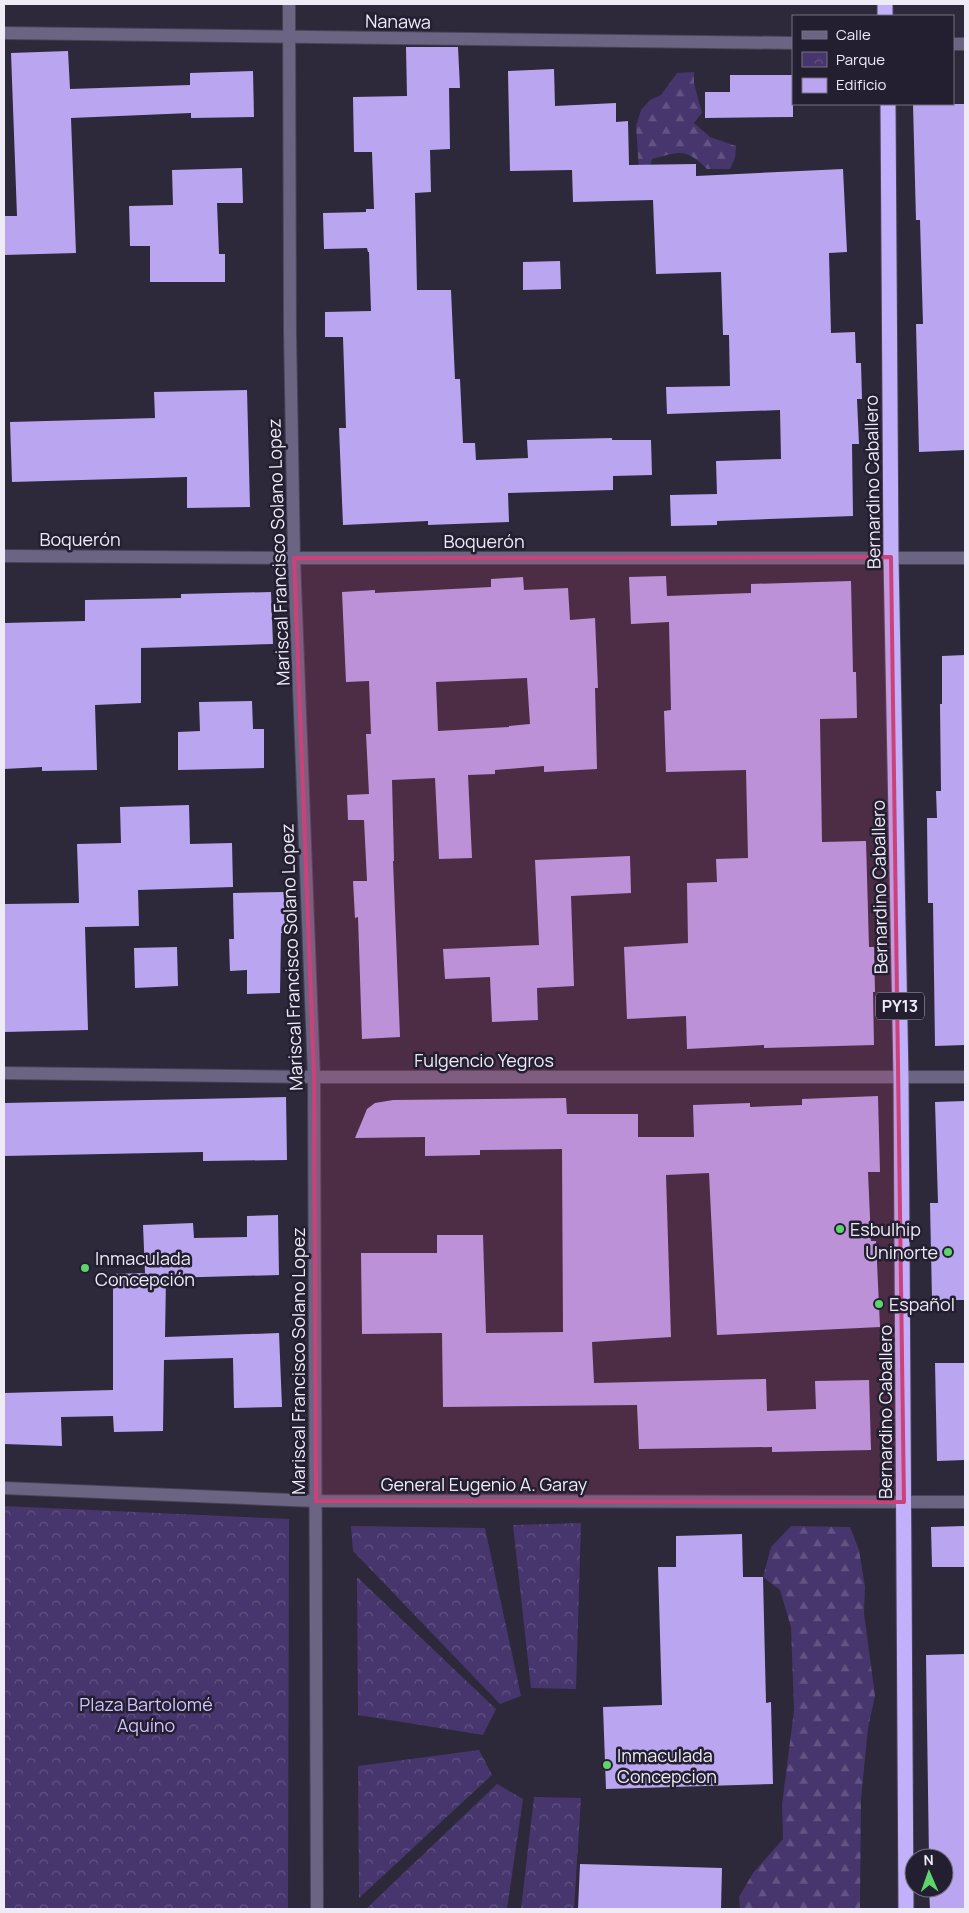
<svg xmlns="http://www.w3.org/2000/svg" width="969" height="1913" font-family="Manrope,sans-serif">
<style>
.forest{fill:url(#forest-firs)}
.park{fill:url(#park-crowns)}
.building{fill:#baa6f0;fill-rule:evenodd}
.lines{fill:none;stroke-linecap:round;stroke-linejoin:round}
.street-casing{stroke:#484354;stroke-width:14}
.highway-casing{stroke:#484354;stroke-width:17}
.street{stroke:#6b6482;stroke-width:12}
.highway{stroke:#c3b0fa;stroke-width:15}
.marked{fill:#cb427a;fill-opacity:0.2;stroke:#cb427a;stroke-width:4;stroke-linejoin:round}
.poi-dot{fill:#5dd56d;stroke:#231f30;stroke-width:2}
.labels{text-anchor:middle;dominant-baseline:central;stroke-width:5;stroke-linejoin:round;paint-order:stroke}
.shield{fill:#231f30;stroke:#b1aebb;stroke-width:1}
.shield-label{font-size:16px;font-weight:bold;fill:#eeebf7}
.street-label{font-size:18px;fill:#eeebf7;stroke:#231f30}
.poi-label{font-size:18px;fill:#eeebf7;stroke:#231f30;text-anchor:start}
.park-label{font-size:18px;fill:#d2c3fd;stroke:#231f30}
</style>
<defs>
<pattern id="forest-firs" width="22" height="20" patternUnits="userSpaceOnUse" patternTransform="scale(1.25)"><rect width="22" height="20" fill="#47366d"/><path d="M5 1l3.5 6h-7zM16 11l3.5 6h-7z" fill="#625383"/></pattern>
<pattern id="park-crowns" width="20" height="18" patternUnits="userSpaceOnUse" patternTransform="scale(1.25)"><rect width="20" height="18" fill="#47366d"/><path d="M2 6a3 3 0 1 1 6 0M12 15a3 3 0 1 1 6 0" fill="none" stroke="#625383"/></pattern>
</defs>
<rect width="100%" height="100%" fill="#2d283a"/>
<g class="forest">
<path d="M 694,72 L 694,83 L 702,113 L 694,123 L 710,137 L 736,146 L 735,158 L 730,169 L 707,169 C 685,147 680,152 652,159 L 649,172 L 639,170 L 636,126 L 641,110 L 650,100 L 661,95 L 677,73 Z"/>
<polygon points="791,1526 850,1527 859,1550 865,1587 864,1613 875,1696 868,1728 861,1799 860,1909 740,1909 739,1897 753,1873 783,1839 782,1805 794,1710 791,1627 780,1590 763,1577 771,1547"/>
</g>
<g class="park">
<polygon points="4,1506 289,1519 288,1909 4,1909"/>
<polygon points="581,1523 576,1689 531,1688 513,1525"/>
<polygon points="351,1526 485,1528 521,1696 500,1704 353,1551"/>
<polygon points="357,1577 496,1709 483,1735 358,1715"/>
<polygon points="479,1750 492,1775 359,1898 358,1766"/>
<polygon points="497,1784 523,1799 507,1909 366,1909"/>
<polygon points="534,1797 581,1798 574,1909 521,1909"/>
</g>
<g class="building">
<polygon points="406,47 458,47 460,88 449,88 450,149 430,150 431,192 415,193 417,290 451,290 455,379 460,379 463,443 475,443 476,460 528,458 527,440 612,438 612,440 651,440 652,475 613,476 613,490 508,493 509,522 428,525 428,521 343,525 339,428 346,428 343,337 325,337 325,312 371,311 369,252 368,252 367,248 324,249 323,213 366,212 366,209 374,209 372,152 354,152 353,97 407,96"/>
<polygon points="68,51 70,89 190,85 190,73 253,71 254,117 191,118 191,113 71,118 76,253 4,255 4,216 17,216 11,53"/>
<polygon points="554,69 555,106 616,103 616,122 628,121 629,165 696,164 696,176 843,169 847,252 829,253 831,333 855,332 856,363 861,363 862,399 857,399 859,444 852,444 853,516 717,521 717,525 671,526 670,495 717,494 716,461 781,459 780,410 667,414 666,387 730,386 729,335 723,335 721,272 656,274 653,200 573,202 572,170 510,171 508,71"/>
<polygon points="730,75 793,75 793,117 705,118 705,92 730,92"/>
<polygon points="913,104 965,104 965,450 919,452 916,324 923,324 920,220 916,220"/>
<polygon points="242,168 243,203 217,203 219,254 225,254 225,282 150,282 150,246 130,246 129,206 173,205 172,170"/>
<polygon points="560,261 561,289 523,290 523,262"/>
<polygon points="247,390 250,507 187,508 187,477 12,482 10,422 155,418 154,392"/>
<polygon points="666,576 667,596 751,593 751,584 851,581 853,672 856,672 857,718 820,719 822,842 866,841 869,947 874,947 875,992 873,992 874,1045 764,1048 764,1045 687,1049 686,1016 627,1019 624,947 688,943 687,883 717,882 716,859 748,858 746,770 666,772 664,711 671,710 669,622 631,624 629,577"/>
<path d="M 523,577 L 524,590 L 568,588 L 570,620 L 595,618 L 598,688 L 595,688 L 597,769 L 544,772 L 544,766 L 495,770 L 495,774 L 468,775 L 472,858 L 439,859 L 435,778 L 392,780 L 394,861 L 393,861 L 400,1037 L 362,1039 L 358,917 L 355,918 L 353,881 L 367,881 L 364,820 L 348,820 L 347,795 L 369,794 L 366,734 L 371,734 L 369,681 L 346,682 L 342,592 L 375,590 L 375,593 L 491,587 L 491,579 ZM 527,678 L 530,724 L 509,726 L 509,727 L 438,731 L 436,682 Z"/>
<polygon points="271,592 273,644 141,648 141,703 95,705 97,770 42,771 42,767 4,769 4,623 85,621 85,600 181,598 181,594"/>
<polygon points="965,655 965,1045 935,1046 933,903 928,903 927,818 937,818 936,791 941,791 940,704 942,704 942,656"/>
<polygon points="252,701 253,729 264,729 264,768 178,770 178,732 200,731 199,702"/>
<polygon points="189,805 190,844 232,843 233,887 138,890 139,926 85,927 88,1030 4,1032 4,904 79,903 77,844 121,843 120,807"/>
<polygon points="630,856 631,893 571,896 574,986 537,988 538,1020 492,1022 490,977 445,979 443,949 539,945 535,860"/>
<polygon points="284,892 285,933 281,933 280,993 247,994 247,970 230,971 229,939 234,939 233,893"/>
<polygon points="177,947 178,986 135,988 134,948"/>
<polygon points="878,1096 880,1172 868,1172 871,1241 876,1241 880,1327 717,1335 709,1173 666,1175 671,1337 592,1342 594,1383 766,1379 767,1411 816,1409 815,1381 869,1380 871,1450 772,1452 772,1447 639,1449 637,1405 443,1407 442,1333 362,1334 361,1253 437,1253 437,1235 483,1235 486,1333 563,1332 562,1149 480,1150 480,1155 425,1156 425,1137 355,1138 367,1109 375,1103 393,1100 566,1098 567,1114 638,1114 638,1137 694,1137 693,1105 750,1103 750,1107 802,1105 802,1099"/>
<polygon points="286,1097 287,1160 203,1161 203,1152 4,1156 4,1103"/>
<polygon points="965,1101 965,1300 932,1300 930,1203 938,1203 935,1102"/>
<polygon points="278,1215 279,1275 166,1278 165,1337 279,1333 282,1407 234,1408 233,1358 164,1360 163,1431 114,1432 113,1416 61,1417 62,1446 4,1444 4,1393 113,1390 113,1274 145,1273 143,1225 193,1223 194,1238 247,1237 247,1216"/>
<polygon points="935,1363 965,1363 965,1460 937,1461"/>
<polygon points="965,1526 965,1567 932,1567 931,1527"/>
<polygon points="742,1534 743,1577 763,1577 766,1703 771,1702 773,1784 606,1789 603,1707 662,1705 658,1567 676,1567 676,1536"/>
<polygon points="965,1654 965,1909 930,1909 929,1888 944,1888 944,1858 929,1858 926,1655"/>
<polygon points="580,1864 722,1868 721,1909 578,1909"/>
</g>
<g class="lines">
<defs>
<g id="street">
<polyline points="289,4 290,333 294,558 314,1077 317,1909"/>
<polyline points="4,33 793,43"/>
<polyline points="953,44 965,44"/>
<polyline points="4,556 294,558 965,558"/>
<polyline points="4,1073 314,1077 965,1077"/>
<polyline points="4,1488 316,1501 965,1502"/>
</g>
<g id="highway">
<polyline points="885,4 885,16"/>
<polyline points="888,104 891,557 901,1078 906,1909"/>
</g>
</defs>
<use href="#street" class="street-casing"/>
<use href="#highway" class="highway-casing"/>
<use href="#street" class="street"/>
<use href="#highway" class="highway"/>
</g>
<path class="marked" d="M 891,557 L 904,1502 L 316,1501 L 314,1077 L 294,558 Z"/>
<g class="poi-dot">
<circle cx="840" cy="1229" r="5"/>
<circle cx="948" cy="1252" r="5"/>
<circle cx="85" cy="1268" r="5"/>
<circle cx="879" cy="1304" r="5"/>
<circle cx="607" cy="1765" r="5"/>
</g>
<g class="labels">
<rect class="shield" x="876" y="992.5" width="48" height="27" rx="4"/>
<g class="shield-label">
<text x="900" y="1006">PY13</text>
</g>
<g class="street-label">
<text transform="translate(398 21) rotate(1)">Nanawa</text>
<text transform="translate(872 482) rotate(-91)">Bernardino Caballero</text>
<text x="80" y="539">Boquerón</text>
<text x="484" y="541">Boquerón</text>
<text transform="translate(278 552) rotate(-92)">Mariscal Francisco Solano Lopez</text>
<text transform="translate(879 887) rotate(-91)">Bernardino Caballero</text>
<text transform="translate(291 957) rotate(-92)">Mariscal Francisco Solano Lopez</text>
<text x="484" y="1060">Fulgencio Yegros</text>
<text transform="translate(298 1361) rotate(-90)">Mariscal Francisco Solano Lopez</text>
<text transform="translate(885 1412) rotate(-90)">Bernardino Caballero</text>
<text x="484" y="1484">General Eugenio A. Garay</text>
</g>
<g class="poi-label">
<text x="850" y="1229">Esbulhip</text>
<text x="938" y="1252" text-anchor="end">Uninorte</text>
<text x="95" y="1258">Inmaculada<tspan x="95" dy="21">Concepción</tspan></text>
<text x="889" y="1304">Español</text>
<text x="617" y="1755">Inmaculada<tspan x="617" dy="21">Concepcion</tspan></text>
</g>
<g class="park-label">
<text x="146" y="1704">Plaza Bartolomé<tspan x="146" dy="21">Aquíno</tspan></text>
</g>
</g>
<rect width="969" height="1913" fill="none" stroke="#eeebf7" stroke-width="10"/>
<rect x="792" y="15" width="162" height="90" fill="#231f30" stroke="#747180"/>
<rect x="802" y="31" width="25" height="8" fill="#6b6482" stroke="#747180"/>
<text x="836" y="40" font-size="15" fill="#eeebf7">Calle</text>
<rect x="802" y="52" width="25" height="15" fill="url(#park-crowns)" stroke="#747180"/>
<text x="836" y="65" font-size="15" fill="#eeebf7">Parque</text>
<rect x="802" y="78" width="25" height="15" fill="#baa6f0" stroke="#747180"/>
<text x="836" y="90" font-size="15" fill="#eeebf7">Edificio</text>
<g transform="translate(929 1873) rotate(358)"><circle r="24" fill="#231f30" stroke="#747180"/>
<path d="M0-4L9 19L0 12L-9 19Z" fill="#5dd56d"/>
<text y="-8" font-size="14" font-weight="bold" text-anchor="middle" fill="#eeebf7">N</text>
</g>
</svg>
